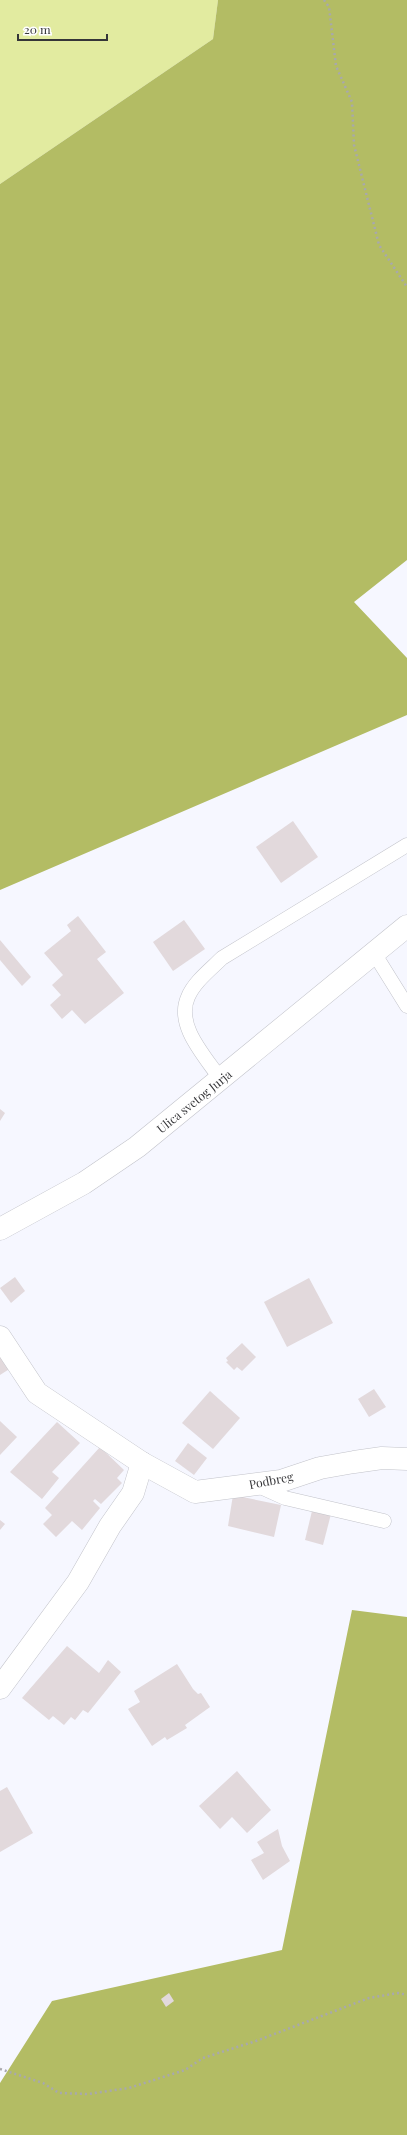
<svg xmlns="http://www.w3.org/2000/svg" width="407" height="2135" font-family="'Playfair Display',serif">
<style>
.green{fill:#e2eba0}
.forest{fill:#b3bc64}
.building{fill:#e2d9dc}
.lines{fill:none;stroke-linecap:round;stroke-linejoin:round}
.service-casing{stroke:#c2c3ca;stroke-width:15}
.minor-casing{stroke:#c2c3ca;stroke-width:23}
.secondary-casing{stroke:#c2c3ca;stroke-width:23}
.path{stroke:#a8a8ae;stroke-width:2.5;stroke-dasharray:2 3;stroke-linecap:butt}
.service{stroke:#fff;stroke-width:14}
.minor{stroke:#fff;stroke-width:22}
.secondary{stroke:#fff;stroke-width:22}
.labels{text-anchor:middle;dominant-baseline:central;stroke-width:3;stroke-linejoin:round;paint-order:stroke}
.street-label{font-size:12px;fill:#353538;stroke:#fff}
</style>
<rect width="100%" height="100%" fill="#f6f7ff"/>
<polygon class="green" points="0,0 218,0 213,39 0,184"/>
<g class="forest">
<polygon points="218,0 407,0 407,560 354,602 407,658 407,715 0,890 0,184 213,39"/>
<polygon points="352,1610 407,1617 407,2135 0,2135 0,2083 52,2001 282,1950"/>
</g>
<g class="building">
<polygon points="293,821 318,857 281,883 256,847"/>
<polygon points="78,916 106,952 97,959 124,993 85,1024 72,1010 62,1019 50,1005 61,995 52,985 63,975 44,953 71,931 67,925"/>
<polygon points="184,920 205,949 173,971 153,942"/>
<polygon points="0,940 31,977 22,986 0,960"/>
<polygon points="0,1109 5,1113 0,1121"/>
<polygon points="15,1277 25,1291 11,1303 0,1288"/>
<polygon points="309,1278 333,1323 287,1347 264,1302"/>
<polygon points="242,1343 256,1357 242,1371 237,1367 234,1370 226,1362 228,1361 226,1358"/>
<polygon points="0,1351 11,1368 0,1375"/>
<polygon points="374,1389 386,1407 369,1417 358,1399"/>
<polygon points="210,1391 240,1418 213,1449 182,1423"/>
<polygon points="0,1421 17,1437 0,1455"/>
<polygon points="57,1422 80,1443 52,1472 59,1478 42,1499 10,1472"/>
<polygon points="188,1443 207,1458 194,1475 175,1461"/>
<polygon points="100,1447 124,1470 117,1478 122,1483 101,1504 95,1499 93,1501 100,1508 82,1530 72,1521 56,1537 43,1524 52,1515 45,1508"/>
<polygon points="233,1495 281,1505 274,1537 228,1526"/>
<polygon points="312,1511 331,1514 323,1545 305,1540"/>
<polygon points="0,1520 5,1524 0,1530"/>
<polygon points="67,1646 99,1673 108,1660 121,1672 88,1713 83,1710 75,1720 71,1717 64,1725 53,1716 49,1720 22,1698"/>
<polygon points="177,1664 193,1689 198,1694 201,1693 210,1707 185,1725 187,1728 167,1740 165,1737 152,1746 128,1709 140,1702 134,1691"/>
<polygon points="237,1771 271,1810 247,1833 232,1817 220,1829 199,1806"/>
<polygon points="7,1787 33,1833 0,1852 0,1791"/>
<polygon points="278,1829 282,1846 290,1861 263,1880 251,1860 264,1853 257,1842"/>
<polygon points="169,1993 174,2001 166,2007 161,1999"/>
</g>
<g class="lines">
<defs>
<g id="service">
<polyline points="374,953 407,1006"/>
<path d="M 221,1080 C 206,1057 175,1026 188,997 C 194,982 211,969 222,958 L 407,845"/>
<polyline points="256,1485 285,1498 384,1521"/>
</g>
<g id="minor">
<polyline points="0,1337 37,1393 142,1463 195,1492 281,1481 320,1468 354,1462 382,1458 407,1459"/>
<polyline points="0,1688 78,1582 110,1526 133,1493 142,1463"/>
</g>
<polyline id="secondary" points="0,1229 84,1183 137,1147 407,926"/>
</defs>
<use href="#service" class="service-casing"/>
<use href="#minor" class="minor-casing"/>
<use href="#secondary" class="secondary-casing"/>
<g class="path">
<polyline points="324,0 329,7 336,66 352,102 354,145 379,245 407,287"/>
<polyline points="0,2069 43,2083 59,2093 88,2094 129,2088 185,2070 203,2058 256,2041 369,1998 398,1993 407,1995"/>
</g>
<use href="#service" class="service"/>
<use href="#minor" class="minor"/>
<use href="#secondary" class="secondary"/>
</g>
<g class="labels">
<g class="street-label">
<text transform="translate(194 1101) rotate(-39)">Ulica svetog Jurja</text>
<text transform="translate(271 1480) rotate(-11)">Podbreg</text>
</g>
</g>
<path d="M18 34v6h89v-6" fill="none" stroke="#353538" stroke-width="2"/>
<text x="24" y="34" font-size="12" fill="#353538" stroke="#ffffff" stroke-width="3" paint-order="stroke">20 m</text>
</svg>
